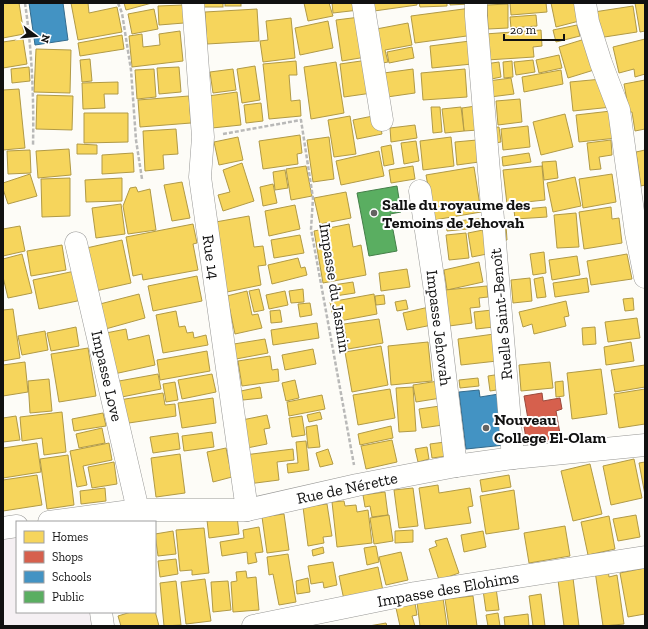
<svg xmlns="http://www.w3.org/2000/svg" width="648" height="629" font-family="'Zilla Slab',serif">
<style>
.industrial{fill:#f5f0f3}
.homes{fill:#f6d55c;stroke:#b19a46}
.shops{fill:#d6604d;stroke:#9b483b}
.schools{fill:#4393c3;stroke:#346c8e}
.public{fill:#5aae61;stroke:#447f49}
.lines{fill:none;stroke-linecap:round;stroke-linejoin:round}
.minor-casing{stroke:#979795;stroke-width:23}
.path{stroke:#b9b9b8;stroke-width:2.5;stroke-dasharray:4 2;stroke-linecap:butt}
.minor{stroke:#fffffe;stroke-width:22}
.poi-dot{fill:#646362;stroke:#fff;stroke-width:1.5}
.labels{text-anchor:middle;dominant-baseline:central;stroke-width:4;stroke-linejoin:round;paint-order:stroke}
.poi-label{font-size:16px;font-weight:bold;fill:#111;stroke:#fff;text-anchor:start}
.street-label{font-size:16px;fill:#111;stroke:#fff}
</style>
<rect width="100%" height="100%" fill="#fdfcf7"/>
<polygon class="industrial" points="17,533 17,612 96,612 98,626 3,626 3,535"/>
<g class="homes">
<polygon points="3,3 19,3 24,34 3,38"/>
<polygon points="71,3 88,3 89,13 117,7 122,32 78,40"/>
<polygon points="124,3 152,3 126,10"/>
<rect x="202" y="3" width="21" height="4"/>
<rect x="225" y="3" width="16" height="3"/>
<polygon points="304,3 329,3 333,16 308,21"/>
<polygon points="332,3 358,3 359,10 333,13"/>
<polygon points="366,3 417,3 417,5 367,12"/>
<polygon points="419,3 447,3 447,6 420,7"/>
<polygon points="450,3 468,3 468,4 450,5"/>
<polygon points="510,3 546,3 547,12 511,15"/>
<polygon points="551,3 579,3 583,20 556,27"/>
<polygon points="635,3 645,3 645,31 640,32"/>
<polygon points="508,4 508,28 488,29 487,5"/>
<polygon points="183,5 184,23 159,25 158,6"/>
<polygon points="633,6 637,32 598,38 594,12"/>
<polygon points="471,8 474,35 415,43 411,16"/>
<polygon points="154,9 158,29 132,34 128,14"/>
<polygon points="257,9 259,41 207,44 205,12"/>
<polygon points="536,15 537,26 511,28 510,17"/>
<polygon points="360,17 366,57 342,61 336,20"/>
<polygon points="291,18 295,58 263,62 260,41 268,40 266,21"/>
<polygon points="328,21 333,48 300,55 295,28"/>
<polygon points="408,23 412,45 385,50 388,62 378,64 371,30"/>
<polygon points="577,25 580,36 556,42 553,30"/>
<polygon points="541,30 542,46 533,47 534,57 487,60 485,34"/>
<polygon points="180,31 183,61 132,67 129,36 142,34 143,47 160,45 159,34"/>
<polygon points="122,35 124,49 80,56 78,43"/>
<polygon points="23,39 27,64 3,68 3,42"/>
<polygon points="585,39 594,70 568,78 559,47"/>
<polygon points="645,39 645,74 635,77 634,69 619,73 613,47"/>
<polygon points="470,41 472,64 432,68 430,46"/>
<polygon points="412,47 414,58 389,63 387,52"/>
<polygon points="36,49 71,50 70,93 34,92"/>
<polygon points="559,55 562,68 539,73 536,60"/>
<polygon points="90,59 92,81 82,82 80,60"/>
<polygon points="368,60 372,93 344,97 340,64"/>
<polygon points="533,60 535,72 516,75 514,62"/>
<polygon points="296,61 297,75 289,75 291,101 300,100 301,116 269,119 263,64"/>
<polygon points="512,61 513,77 504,78 503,62"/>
<polygon points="336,62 344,113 311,119 304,67"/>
<polygon points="499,62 501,77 487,80 485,64"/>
<polygon points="255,66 260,100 242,103 237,69"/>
<polygon points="29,67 30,81 12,83 11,69"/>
<polygon points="179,67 181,92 159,94 157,68"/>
<polygon points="154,69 156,97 137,99 135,70"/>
<polygon points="233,69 236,90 213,93 210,72"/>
<polygon points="413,69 415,93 387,97 384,73"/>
<polygon points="465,69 467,97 423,100 421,73"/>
<polygon points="561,70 563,84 524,92 522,77"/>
<polygon points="511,78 514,94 490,97 488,81"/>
<polygon points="602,79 612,107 573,111 570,82"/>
<polygon points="645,80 645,129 635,131 632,112 629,112 624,84"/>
<polygon points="118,82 118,94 104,94 105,108 83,109 82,83"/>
<polygon points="19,89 25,148 3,150 3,90"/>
<polygon points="237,92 241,125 212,128 208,96"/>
<polygon points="37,95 73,96 72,130 36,129"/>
<polygon points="189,96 191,123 140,127 138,100"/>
<polygon points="520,99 522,122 498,125 496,101"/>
<polygon points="261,103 263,121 246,123 244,105"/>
<polygon points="476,106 478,130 464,131 462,108"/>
<polygon points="431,107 440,107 442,132 433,133"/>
<polygon points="461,107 464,131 445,133 442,109"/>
<polygon points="611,111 617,138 579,142 576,115"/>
<polygon points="84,113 128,113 128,142 84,143"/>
<polygon points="565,114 573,147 541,155 533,122"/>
<polygon points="378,115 382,134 357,139 353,120"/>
<polygon points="350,116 356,154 334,157 328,120"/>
<polygon points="415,125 417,138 391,142 390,128"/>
<polygon points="528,126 530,147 503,150 501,129"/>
<polygon points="499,127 501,142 490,144 488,128"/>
<polygon points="176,129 178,154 163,155 164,169 145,171 143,131"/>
<polygon points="300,135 302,153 297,154 298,164 263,169 259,141"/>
<polygon points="238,137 243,160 219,165 214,142"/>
<polygon points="329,137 334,179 313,182 307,140"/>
<polygon points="451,137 454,166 423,170 420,141"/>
<polygon points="477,140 479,162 457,165 455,142"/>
<polygon points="611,140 612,155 599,157 601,169 590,170 587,143"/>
<polygon points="416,141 419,161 404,164 401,143"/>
<polygon points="77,144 97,145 97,154 77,154"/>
<polygon points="391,145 394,164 384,166 381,147"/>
<polygon points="69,149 71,175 38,178 36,151"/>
<polygon points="30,150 31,173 8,174 7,151"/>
<polygon points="645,150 645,185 641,186 636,152"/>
<polygon points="379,151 384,176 341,185 336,161"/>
<polygon points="133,153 134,172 102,174 102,155"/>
<polygon points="529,153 531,162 503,166 502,157"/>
<polygon points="556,161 558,178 544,180 542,162"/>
<polygon points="242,163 254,201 223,211 218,195 230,192 223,170"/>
<polygon points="306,166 312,196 291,200 286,169"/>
<polygon points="413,166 415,179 391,183 389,170"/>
<polygon points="542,166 545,200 507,204 503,170"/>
<polygon points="474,167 481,212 434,220 426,175"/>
<polygon points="285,170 288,188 275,190 273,172"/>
<polygon points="30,174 37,196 8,204 3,189 3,183"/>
<polygon points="612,174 616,202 583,208 579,179"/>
<polygon points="575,177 581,206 553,212 547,183"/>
<polygon points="70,178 70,216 42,217 41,179"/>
<polygon points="122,178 122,201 86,202 85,180"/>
<polygon points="182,182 190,218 172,221 164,185"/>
<polygon points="273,184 277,203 263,206 260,187"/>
<polygon points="136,187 138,192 150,189 156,230 128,234 123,206 130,188"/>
<polygon points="346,192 351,218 320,224 314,198"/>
<polygon points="121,204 125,234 96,238 92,208"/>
<polygon points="295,205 300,229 269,236 265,211"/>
<polygon points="546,207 547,217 515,219 514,210"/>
<polygon points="611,207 612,219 619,218 622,243 584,249 579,212"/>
<polygon points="576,213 579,247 557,248 554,215"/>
<polygon points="249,216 254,247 263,246 266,265 258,266 261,285 222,293 210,223"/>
<polygon points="487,218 488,227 447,231 446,222"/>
<polygon points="193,224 197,243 193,244 198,270 143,280 142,274 133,276 126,237"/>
<polygon points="349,224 353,247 361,245 366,275 323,283 314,231"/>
<polygon points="506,225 507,240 499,241 498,226"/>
<polygon points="20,226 25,251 3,256 3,229"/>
<polygon points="483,230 487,254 472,257 468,233"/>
<polygon points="466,233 469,258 449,260 446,235"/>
<polygon points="300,235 304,253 274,258 271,240"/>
<polygon points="122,240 131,283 91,292 82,249"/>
<polygon points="62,245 66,270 31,276 27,251"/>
<polygon points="544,252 546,273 533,275 530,254"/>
<polygon points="22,254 32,293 8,298 3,277 3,259"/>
<polygon points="627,254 632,279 591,285 587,261"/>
<polygon points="577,256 580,275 552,280 549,260"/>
<polygon points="298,258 301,268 305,267 307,275 272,284 268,265"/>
<polygon points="479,262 483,282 447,290 444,270"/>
<polygon points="407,269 410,287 381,291 379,273"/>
<polygon points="75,271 82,300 39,309 33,280"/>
<polygon points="197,276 202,301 153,311 148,286"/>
<polygon points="543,277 546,297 537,298 534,279"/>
<polygon points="530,278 532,301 513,303 511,280"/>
<polygon points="587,278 589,292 555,297 553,283"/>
<polygon points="353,282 355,293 335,296 333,285"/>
<polygon points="487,286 488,297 479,298 480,307 470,308 472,323 449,326 445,290"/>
<polygon points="259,289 264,310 254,312 249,291"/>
<polygon points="303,289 304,302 291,303 289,291"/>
<polygon points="247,291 252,315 258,314 262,328 235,334 227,296"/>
<polygon points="285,291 288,305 269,309 266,295"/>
<polygon points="139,294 145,318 102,330 96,305"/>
<polygon points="374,294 377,314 334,322 330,302"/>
<polygon points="384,295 385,304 376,305 375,296"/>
<polygon points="633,298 634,310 625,311 623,299"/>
<polygon points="406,300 408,309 397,311 395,302"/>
<polygon points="566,301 569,316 564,317 566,326 534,334 532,324 523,327 519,312"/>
<polygon points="310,303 312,315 300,317 298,304"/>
<polygon points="429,307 432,325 407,330 403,313"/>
<polygon points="13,309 20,358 3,361 3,310"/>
<polygon points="280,310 282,322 271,323 270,311"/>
<polygon points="492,310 494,327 476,329 474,312"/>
<polygon points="176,311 179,327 185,326 187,333 193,332 194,338 206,335 208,345 163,353 156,315"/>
<polygon points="637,318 640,338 608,342 605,322"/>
<polygon points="379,319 383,343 348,349 344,324"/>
<polygon points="317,323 319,338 273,345 271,330"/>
<polygon points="76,327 79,346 51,351 47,333"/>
<polygon points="595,327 596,344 583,345 582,328"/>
<polygon points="126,329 128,340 149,335 155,365 114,374 106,333"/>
<polygon points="45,331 48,350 22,355 18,336"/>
<polygon points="494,334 497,361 461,365 458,339"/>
<polygon points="265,339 268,353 236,359 234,344"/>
<polygon points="428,342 432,381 391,385 388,346"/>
<polygon points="631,342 634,361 606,365 604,347"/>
<polygon points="381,346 388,385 352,392 345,352"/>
<polygon points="88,348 96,396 59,402 51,354"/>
<polygon points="313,349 316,364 285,370 282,355"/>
<polygon points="207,351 210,371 160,380 157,360"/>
<polygon points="270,356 272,370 278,369 279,381 242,386 238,361"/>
<polygon points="25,362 28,392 3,396 3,365"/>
<polygon points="550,362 553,388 521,391 519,365"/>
<polygon points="645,365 645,387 615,392 611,370"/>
<polygon points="601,369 607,414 572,419 567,373"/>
<polygon points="158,374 161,389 122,397 119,381"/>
<polygon points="212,374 216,392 182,399 178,380"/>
<polygon points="501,374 503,389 490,391 488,376"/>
<polygon points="478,378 479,386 460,388 459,380"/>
<polygon points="49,379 52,411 30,413 28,381"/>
<polygon points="295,380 299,398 286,401 282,383"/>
<polygon points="438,381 441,398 416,402 413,385"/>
<polygon points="563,381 564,396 556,397 555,382"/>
<polygon points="175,382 178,400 166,402 163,384"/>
<polygon points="260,387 262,398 243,400 241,391"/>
<polygon points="413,387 416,431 399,432 396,388"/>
<polygon points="390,389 395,418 358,425 353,395"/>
<polygon points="645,389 645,424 619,428 614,394"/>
<polygon points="163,393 165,405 175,404 176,416 122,424 119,400"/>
<polygon points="322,395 325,409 289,416 287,402"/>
<polygon points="213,398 216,423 182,428 178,403"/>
<polygon points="440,406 443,425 422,428 419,409"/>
<polygon points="62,412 66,452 44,455 42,438 22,441 20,417"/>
<polygon points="320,412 322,419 309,422 307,415"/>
<polygon points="103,413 106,426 74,431 72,419"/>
<polygon points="267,415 270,428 264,429 267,444 247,448 242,420"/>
<polygon points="16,416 20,440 3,442 3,418"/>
<polygon points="302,416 305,435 292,437 289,418"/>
<polygon points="317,425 320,447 308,448 306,427"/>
<polygon points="391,426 393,438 360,445 358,434"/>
<polygon points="102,428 105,443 79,448 76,434"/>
<polygon points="212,432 214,447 184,451 182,436"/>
<polygon points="178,433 180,449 153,453 150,437"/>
<polygon points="392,440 397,462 366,469 361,446"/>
<polygon points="306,441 309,470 288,473 287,464 298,463 296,442"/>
<polygon points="445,442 447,456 432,458 430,444"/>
<polygon points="37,443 41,472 3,478 3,448"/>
<polygon points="109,443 112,460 83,466 87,485 77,487 70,451"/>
<polygon points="427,447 429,459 418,462 415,449"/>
<polygon points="226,448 232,477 213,482 207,452"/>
<polygon points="293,449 294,460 277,462 279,480 248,484 244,455"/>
<polygon points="328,449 333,464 320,467 316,453"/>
<polygon points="180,454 185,493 156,497 151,458"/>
<polygon points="68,455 74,505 47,509 40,459"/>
<polygon points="634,459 642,498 611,505 603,466"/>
<polygon points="114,462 117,484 92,488 88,467"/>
<polygon points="645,462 645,495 639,463"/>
<polygon points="590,464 602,514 573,521 561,471"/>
<polygon points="37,475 42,505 3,511 3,480"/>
<polygon points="509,475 511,487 482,492 480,480"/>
<polygon points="438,485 439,493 470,488 473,506 468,507 471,523 425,529 419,488"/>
<polygon points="105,488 106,501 81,504 80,491"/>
<polygon points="413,488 418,526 399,528 394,490"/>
<polygon points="514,490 519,529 486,534 480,496"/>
<polygon points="385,492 388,515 372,517 370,506 365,507 363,495"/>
<polygon points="344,501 345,506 356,505 357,512 368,510 372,543 337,547 332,502"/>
<polygon points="327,504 332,536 323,537 324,543 308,546 303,507"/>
<polygon points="284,514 289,550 267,553 262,517"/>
<polygon points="389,515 393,541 374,544 370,518"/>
<polygon points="636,515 640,537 618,541 613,519"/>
<polygon points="237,516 239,534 209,538 207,520"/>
<polygon points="609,516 615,549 588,555 581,522"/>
<polygon points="565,526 570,556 529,563 524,533"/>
<polygon points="259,527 263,552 255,553 257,562 248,564 247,552 222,556 220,542 244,538 243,530"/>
<polygon points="204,528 209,573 192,575 192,570 180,571 176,530"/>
<polygon points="413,530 413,542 395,543 395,531"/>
<polygon points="173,531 176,554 158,556 155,534"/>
<polygon points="483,531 486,547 464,552 461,535"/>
<polygon points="447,538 459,573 439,580 429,549 437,546 435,541"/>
<polygon points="376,546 379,562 367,565 364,548"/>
<polygon points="323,547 324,553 313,556 312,550"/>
<polygon points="401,552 408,580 386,585 379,557"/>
<polygon points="288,554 296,602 279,605 273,574 269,575 267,557"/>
<polygon points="176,559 178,574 160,577 158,561"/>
<polygon points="333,562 337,585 324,588 323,582 311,584 308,566"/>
<polygon points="378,567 383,591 344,600 339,576"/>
<polygon points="645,568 645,614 628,617 620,573"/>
<polygon points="608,569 609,577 617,575 624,624 603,626 595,571"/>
<polygon points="246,571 247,578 256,577 259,610 233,612 231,582 237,581 236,572"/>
<polygon points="308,578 310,592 297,594 296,581"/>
<polygon points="573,578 579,626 564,626 558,580"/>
<polygon points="205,579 211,621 186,624 181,582"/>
<polygon points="176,581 181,625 164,626 160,583"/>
<polygon points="228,581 231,610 213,612 211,582"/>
<polygon points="496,588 499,610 486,611 483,590"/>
<polygon points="541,594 545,626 533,626 529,596"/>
<polygon points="473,596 477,626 449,626 445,599"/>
<polygon points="443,598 447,626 420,626 417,602"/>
<polygon points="415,603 417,615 412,616 415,626 400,626 396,608"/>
<polygon points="155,611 159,626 121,626 118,616 131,612"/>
<polygon points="498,613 500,626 488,626 486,615"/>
<polygon points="528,614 529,626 505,626 504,617"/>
<polygon points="386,623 387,626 369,626"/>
</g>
<polygon class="shops" points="542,393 543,401 560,398 562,409 556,411 561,439 527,445 523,420 528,419 524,396"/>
<g class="schools">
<polygon points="29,3 63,3 68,40 35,45"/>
<polygon points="479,390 480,397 499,394 505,445 466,449 459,392"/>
</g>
<polygon class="public" points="397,186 401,212 390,214 397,251 369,256 357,193"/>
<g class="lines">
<defs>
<g id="minor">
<polyline points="193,3 203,137 200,177 247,510"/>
<polyline points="363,3 382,120"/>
<polyline points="476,3 476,16 513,458"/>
<polyline points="585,3 588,22 601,63 619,110 636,233 645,277"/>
<polyline points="420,191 434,284 456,466"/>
<polyline points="76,243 138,510"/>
<polyline points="49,522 138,510 247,510 357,485 456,466 513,458 645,445"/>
<polyline points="3,528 17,526"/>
<polyline points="101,612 103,626"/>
<polyline points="253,626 415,593 645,557"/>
</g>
</defs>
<use href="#minor" class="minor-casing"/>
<g class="path">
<path d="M 25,3 C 32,51 34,98 33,146"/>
<polyline points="118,3 122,13 131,70 136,140 142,179"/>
<polyline points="223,134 301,120 313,198 311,229 354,465"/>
</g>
<use href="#minor" class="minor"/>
</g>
<g class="poi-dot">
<circle cx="374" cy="213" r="4"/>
<circle cx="486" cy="428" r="4"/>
</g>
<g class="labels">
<g class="poi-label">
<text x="382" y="204">Salle du royaume des<tspan x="382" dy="18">Temoins de Jehovah</tspan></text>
<text x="494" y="419">Nouveau<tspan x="494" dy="18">College El-Olam</tspan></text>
</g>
<g class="street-label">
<text transform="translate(211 257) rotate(82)">Rue 14</text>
<text transform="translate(335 288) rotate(81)">Impasse du Jasmin</text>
<text transform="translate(501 314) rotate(-95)">Ruelle Saint-Benoît</text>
<text transform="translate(439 328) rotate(83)">Impasse Jehovah</text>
<text transform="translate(107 376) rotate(77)">Impasse Love</text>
<text transform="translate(347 488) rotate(-12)">Rue de Nérette</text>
<text transform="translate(448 589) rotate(-10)">Impasse des Elohims</text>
</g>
</g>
<rect width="648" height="629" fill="none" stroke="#111111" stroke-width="8"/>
<rect x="16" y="521" width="140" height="92" fill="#ffffff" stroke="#a0a0a0"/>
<rect x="24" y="531" width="20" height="12" fill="#f6d55c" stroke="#a0a0a0"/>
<text x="52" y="541" font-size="12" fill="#111111">Homes</text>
<rect x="24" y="551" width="20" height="12" fill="#d6604d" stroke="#a0a0a0"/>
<text x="52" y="561" font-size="12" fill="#111111">Shops</text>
<rect x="24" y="571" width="20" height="12" fill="#4393c3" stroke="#a0a0a0"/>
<text x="52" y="581" font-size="12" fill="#111111">Schools</text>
<rect x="24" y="591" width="20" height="12" fill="#5aae61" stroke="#a0a0a0"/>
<text x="52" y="601" font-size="12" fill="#111111">Public</text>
<g transform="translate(36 36) rotate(106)" stroke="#ffffff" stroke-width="3" paint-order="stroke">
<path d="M0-3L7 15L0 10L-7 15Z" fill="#111111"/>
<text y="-6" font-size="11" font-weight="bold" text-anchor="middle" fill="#111111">N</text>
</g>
<path d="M504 34v6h60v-6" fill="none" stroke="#111111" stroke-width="2"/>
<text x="510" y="34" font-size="12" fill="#111111" stroke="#ffffff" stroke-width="3" paint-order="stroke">20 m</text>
</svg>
